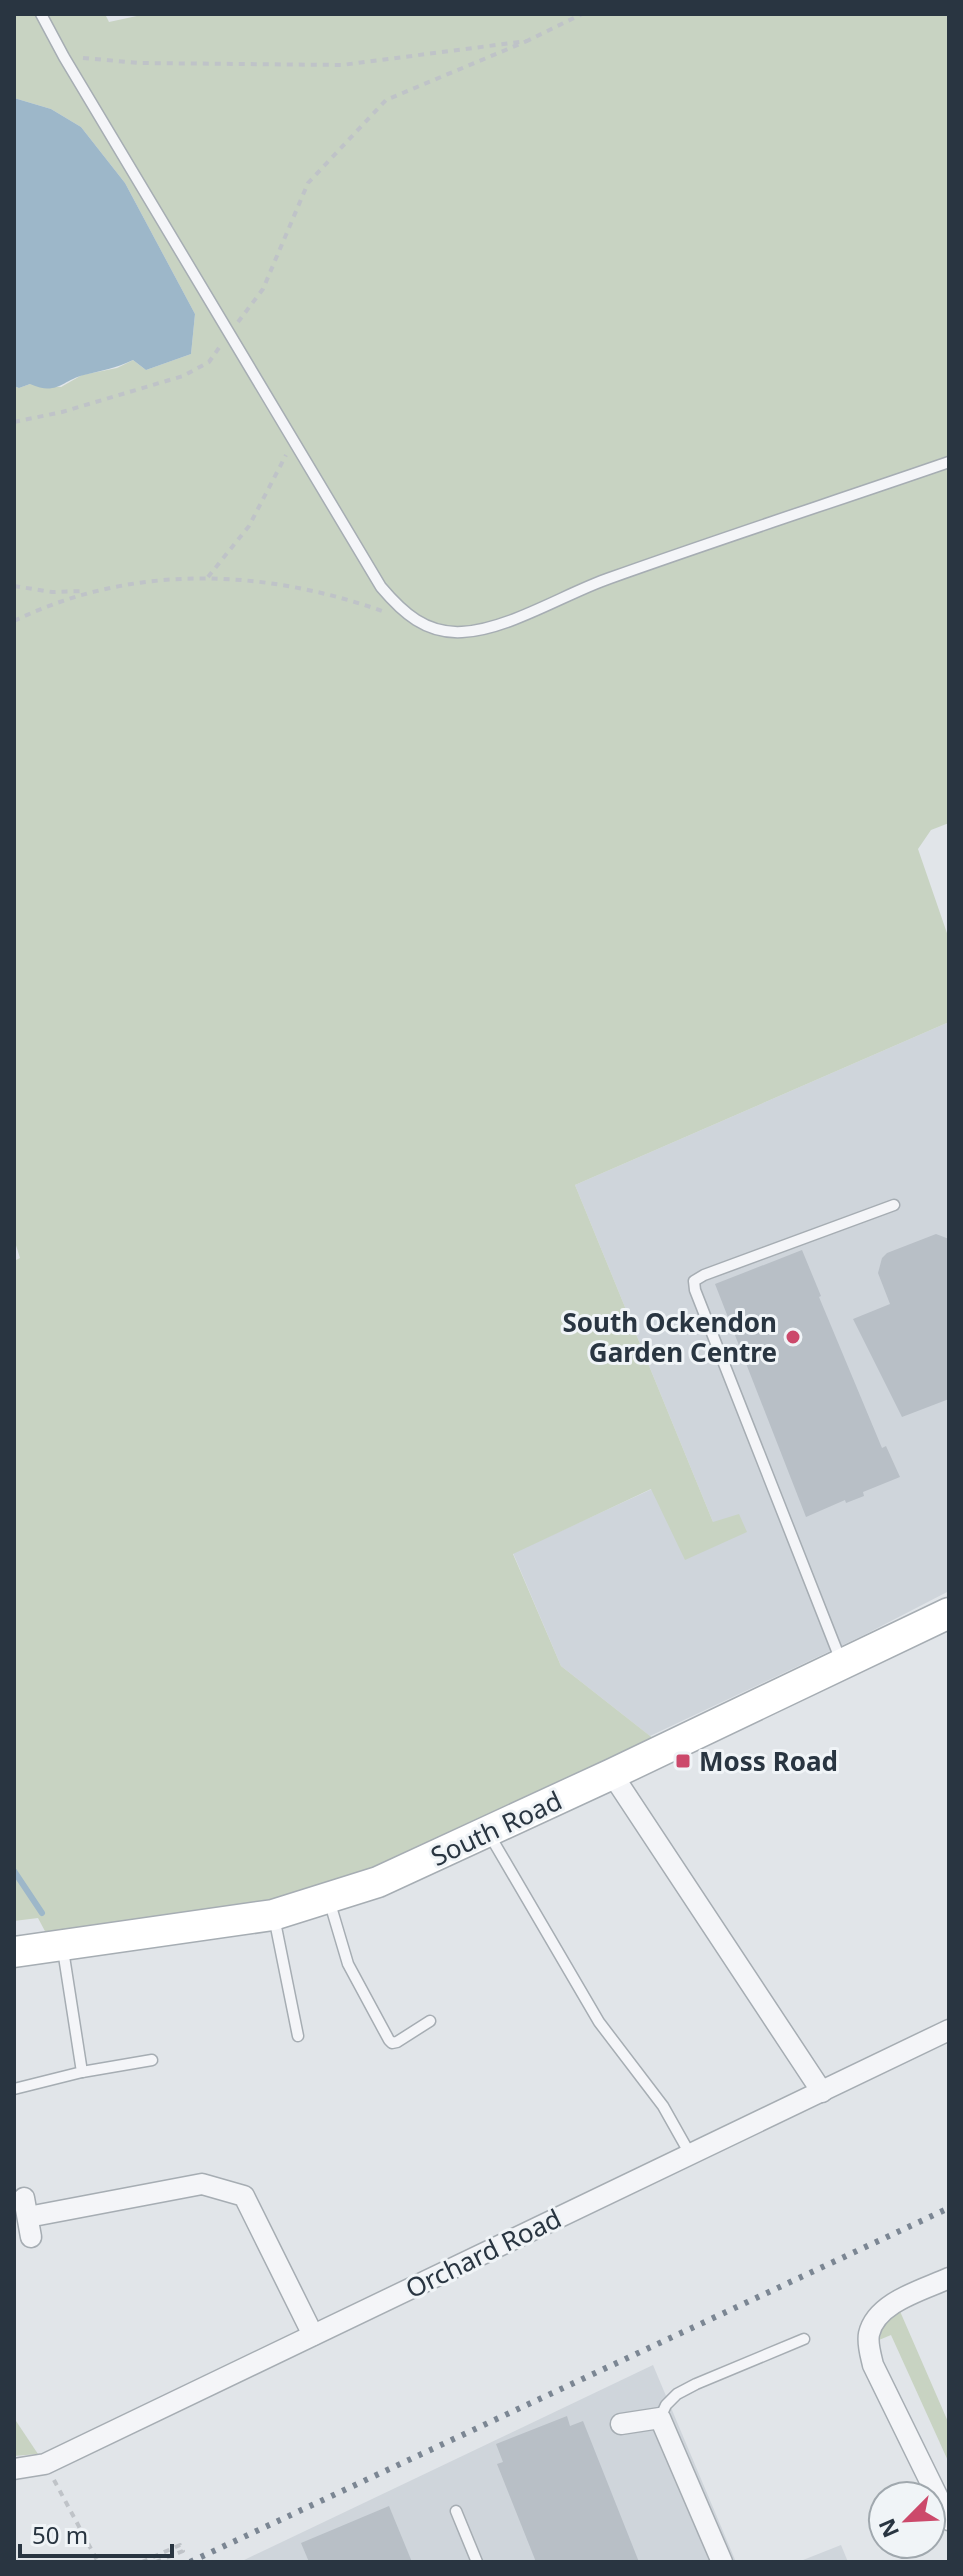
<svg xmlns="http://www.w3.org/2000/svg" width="963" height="2576" font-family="'Noto Sans',sans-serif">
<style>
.built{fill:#cfd5db}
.green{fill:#c8d3c2}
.water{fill:#9db7c9}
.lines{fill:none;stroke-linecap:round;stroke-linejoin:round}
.stream{stroke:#9db7c9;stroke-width:6}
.building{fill:#b8bfc6}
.lane-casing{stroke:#a6adb3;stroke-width:13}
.street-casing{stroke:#a6adb3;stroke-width:23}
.secondary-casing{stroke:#a6adb3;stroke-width:33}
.path{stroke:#bfc3c8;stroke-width:4;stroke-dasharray:6 6;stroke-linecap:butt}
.lane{stroke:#f4f5f8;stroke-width:10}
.street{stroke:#f4f5f8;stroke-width:20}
.secondary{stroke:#fff;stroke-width:30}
.rail{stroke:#7b8693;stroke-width:6;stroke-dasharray:4 8;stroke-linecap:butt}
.poi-dot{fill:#cc496b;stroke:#f0f4f7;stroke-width:3}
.labels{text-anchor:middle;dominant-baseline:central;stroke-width:6;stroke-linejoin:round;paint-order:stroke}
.poi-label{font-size:26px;font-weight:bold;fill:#293541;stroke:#f0f4f7;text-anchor:end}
.street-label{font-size:26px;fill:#293541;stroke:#f0f4f7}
</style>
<rect width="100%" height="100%" fill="#e1e5e9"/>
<g class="built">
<polygon points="949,1022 949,1591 864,1635 650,1736 561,1666 513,1553 652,1489 713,1522 575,1185"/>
<polygon points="653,2365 736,2562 240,2562"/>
<polygon points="841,2545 848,2562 798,2562"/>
</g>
<g class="green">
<polygon points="14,14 105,14 109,22 146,14 949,14 949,823 931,830 918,849 949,939 949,1022 575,1185 713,1522 739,1514 747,1532 685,1560 651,1489 513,1554 561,1666 659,1743 443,1845 286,1902 47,1935 38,1918 14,1921 14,1261 20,1258 14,1239 14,386 19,388 30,384 61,387 82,375 117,368 133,360 146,370 191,354 195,314 125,183 81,127 51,109 14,98"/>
<polygon points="899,2309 949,2424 949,2463 891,2335 879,2340 886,2317"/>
<polygon points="14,2418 38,2454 14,2456"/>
</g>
<path class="water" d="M 14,98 L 51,109 L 81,127 L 125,183 L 195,314 L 191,354 L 146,370 L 133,360 C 116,368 101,371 84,375 C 61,381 57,396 30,384 L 19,388 L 14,386 Z"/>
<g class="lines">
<polyline class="stream" points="14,1871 42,1913"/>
</g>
<g class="building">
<polygon points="936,1234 949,1239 949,1399 902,1417 853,1319 890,1304 878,1273 882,1258 887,1253"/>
<polygon points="802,1250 821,1296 819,1297 882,1448 886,1446 900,1477 863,1492 864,1496 846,1503 845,1500 806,1517 715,1284"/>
<polygon points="567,2416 570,2426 583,2421 639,2562 536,2562 497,2464 503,2462 496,2444"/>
<polygon points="389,2506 412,2562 309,2562 301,2543"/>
</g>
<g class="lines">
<defs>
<g id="lane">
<path d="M 41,14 L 64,57 L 381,587 C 403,613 426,634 462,632 C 508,630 566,593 610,578 C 722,538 836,501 949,462"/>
<polyline points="841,1661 695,1290 694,1281 704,1275 894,1205"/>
<polyline points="489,1834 599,2022 663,2106 690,2154"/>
<polyline points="329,1900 348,1964 389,2040 392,2043 397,2042 430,2021"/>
<polyline points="274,1917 298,2036"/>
<polyline points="82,2072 152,2060"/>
<polyline points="14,2089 82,2072 63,1950"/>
<polyline points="660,2418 666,2405 677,2394 696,2384 804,2339"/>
<polyline points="456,2511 477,2562"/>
</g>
<g id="street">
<polyline points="612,1774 822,2092"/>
<polyline points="24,2198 31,2237"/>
<polyline points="28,2217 202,2184 244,2196 313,2335"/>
<path d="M 949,2278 C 923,2290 876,2302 869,2334 C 867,2344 871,2356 873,2365 L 949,2520"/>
<polyline points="621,2424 660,2418 722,2562"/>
<polyline points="14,2469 45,2464 949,2030"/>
</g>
<polyline id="secondary" points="14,1952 273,1915 378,1882 612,1774 949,1613"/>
</defs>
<use href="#lane" class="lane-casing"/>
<use href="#street" class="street-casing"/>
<use href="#secondary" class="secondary-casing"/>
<g class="path">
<polyline points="83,58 140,63 342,65 527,41 582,14"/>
<polyline points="238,322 263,289 308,183 386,100 527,41"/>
<polyline points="14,422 62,412 183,376 209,362 221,345"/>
<polyline points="208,577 249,526 286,455"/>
<polyline points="14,586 52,592 84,591"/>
<path d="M 14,621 C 131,564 261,568 382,611"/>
<polyline points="54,2480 98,2562"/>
<polyline points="142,2562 180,2545 183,2551 156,2562"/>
</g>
<use href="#lane" class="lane"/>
<use href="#street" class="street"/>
<use href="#secondary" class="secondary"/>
<polyline class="rail" points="190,2562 949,2208"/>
</g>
<g class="poi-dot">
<circle cx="793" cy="1337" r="8"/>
<rect x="675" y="1753" width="16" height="16" rx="4"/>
</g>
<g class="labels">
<g class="poi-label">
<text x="777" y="1322">South Ockendon<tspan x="777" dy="30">Garden Centre</tspan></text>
<text x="699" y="1761" text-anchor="start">Moss Road</text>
</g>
<g class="street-label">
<text transform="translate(496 1828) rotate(-25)">South Road</text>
<text transform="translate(483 2253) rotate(-26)">Orchard Road</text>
</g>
</g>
<rect width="963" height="2576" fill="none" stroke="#293541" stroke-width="32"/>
<g transform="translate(907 2520) rotate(246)"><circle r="38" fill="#f0f4f7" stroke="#a0a8ae" stroke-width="2"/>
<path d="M0-6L14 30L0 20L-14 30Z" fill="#cc496b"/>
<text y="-12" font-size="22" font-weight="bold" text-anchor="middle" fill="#293541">N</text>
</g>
<path d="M20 2544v12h152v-12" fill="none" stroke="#293541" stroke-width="4"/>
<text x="32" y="2544" font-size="24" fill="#293541" stroke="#f0f4f7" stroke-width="6" paint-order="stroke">50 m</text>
</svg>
